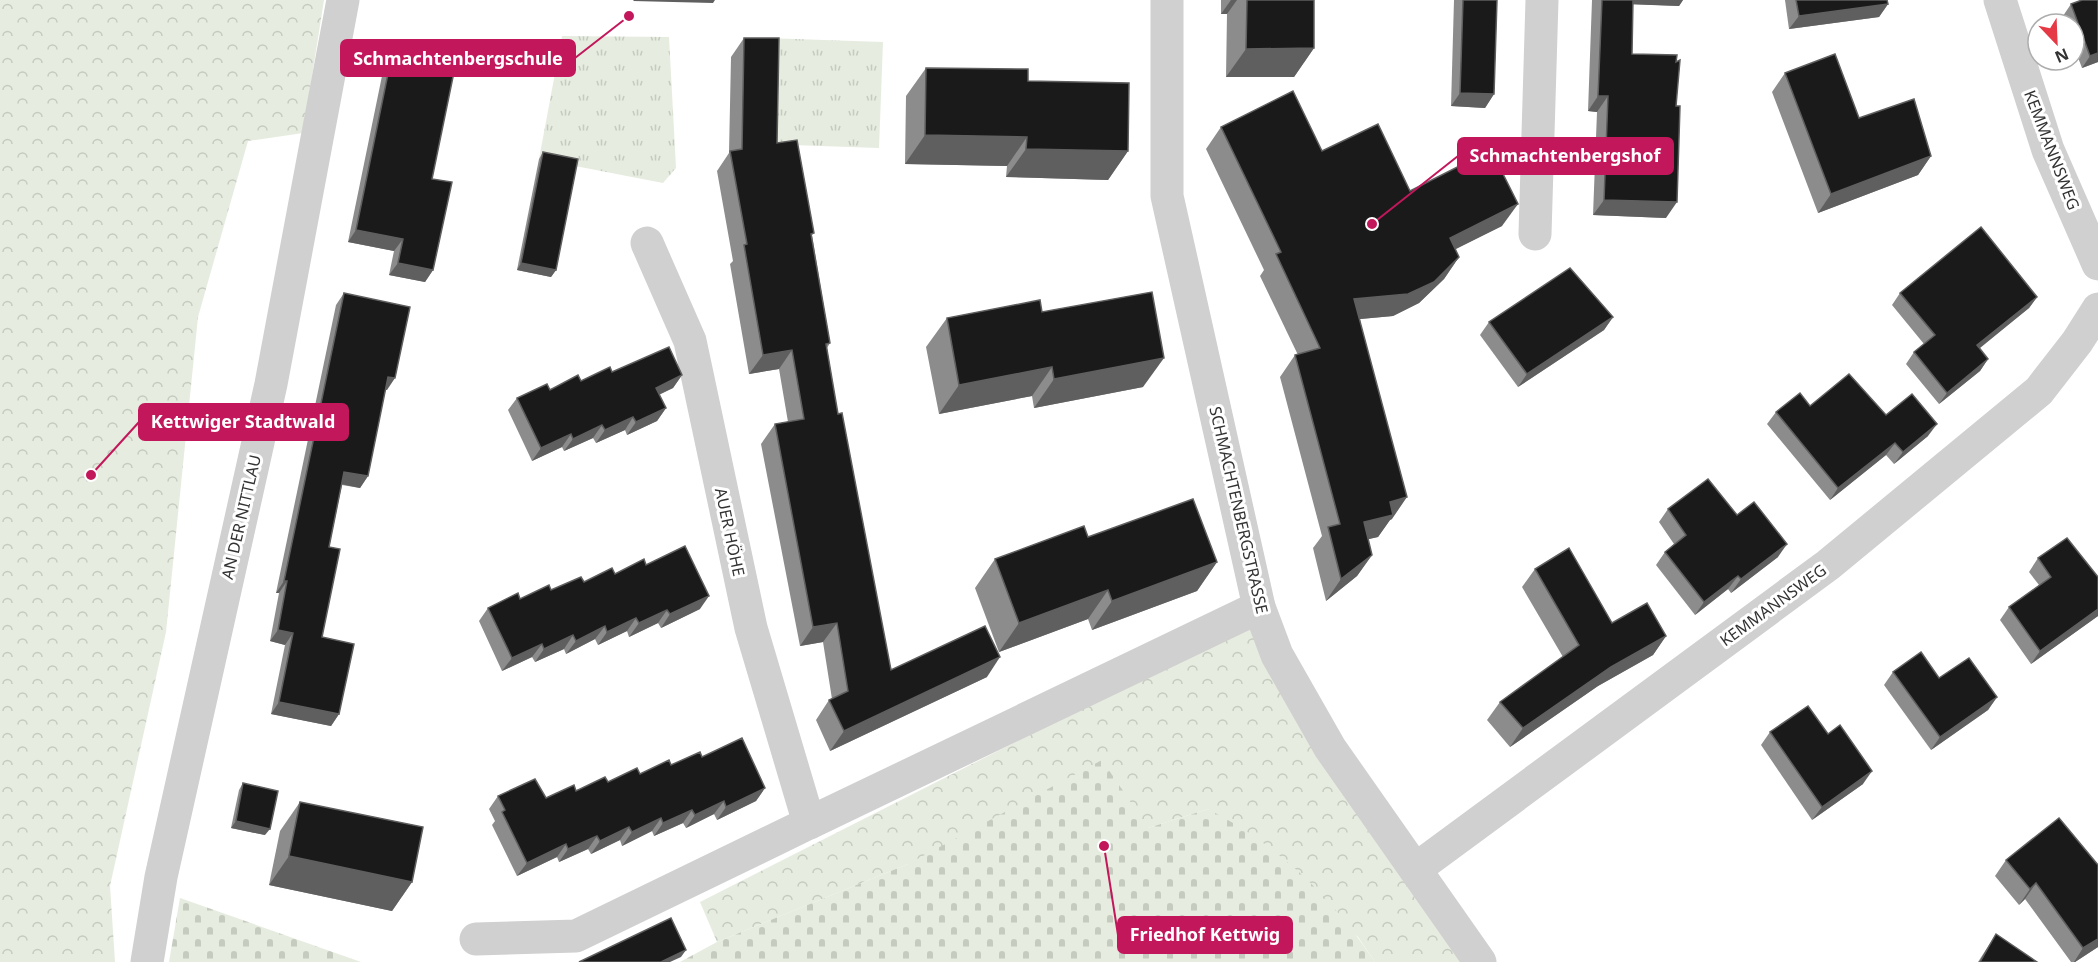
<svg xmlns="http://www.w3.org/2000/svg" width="2098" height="962" font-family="'Noto Sans',sans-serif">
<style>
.forest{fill:url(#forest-crowns)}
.cemetery{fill:url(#cemetery-stones)}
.park{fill:url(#park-tufts)}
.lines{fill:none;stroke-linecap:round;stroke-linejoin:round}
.minor{stroke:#d0d0d0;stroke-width:33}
.wall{fill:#8c8c8c}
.shaded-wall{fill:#5f5f5f}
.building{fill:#1a1a1a;stroke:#5f5f5f;stroke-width:1.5}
.labels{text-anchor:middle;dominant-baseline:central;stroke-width:6;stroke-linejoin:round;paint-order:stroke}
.street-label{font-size:16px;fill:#333;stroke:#fff}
.leader{fill:none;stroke:#c2185b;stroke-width:2}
.callout-dot{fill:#c2185b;stroke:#fff;stroke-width:2}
.callout{fill:#c2185b;stroke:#c2185b;stroke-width:2}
.callout-label{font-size:18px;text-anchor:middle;font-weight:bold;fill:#fff}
</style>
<defs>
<pattern id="forest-crowns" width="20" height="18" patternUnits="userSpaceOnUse" patternTransform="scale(1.5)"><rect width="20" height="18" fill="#e6ecdf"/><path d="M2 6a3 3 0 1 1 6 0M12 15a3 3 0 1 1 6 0" fill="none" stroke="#c6cbc0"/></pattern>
<pattern id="cemetery-stones" width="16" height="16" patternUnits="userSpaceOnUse" patternTransform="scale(1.5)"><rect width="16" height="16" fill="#e6ecdf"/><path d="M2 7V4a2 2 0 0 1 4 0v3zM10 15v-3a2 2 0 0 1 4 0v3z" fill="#c6cbc0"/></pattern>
<pattern id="park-tufts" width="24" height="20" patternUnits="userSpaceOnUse" patternTransform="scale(1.5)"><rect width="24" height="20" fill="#e6ecdf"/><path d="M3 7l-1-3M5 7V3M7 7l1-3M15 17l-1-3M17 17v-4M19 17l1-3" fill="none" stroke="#c6cbc0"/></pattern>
</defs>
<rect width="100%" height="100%" fill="#fff"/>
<g class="forest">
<polygon points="0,0 324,0 303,133 248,141 198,317 166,632 110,886 115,962 0,962"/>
<polygon points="1252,622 1466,962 1375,962 1358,937 1208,809 1148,828 908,864 717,942 700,902"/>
</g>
<g class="cemetery">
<path d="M 1102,760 L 1148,828 L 1208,809 C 1278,845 1331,896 1375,962 L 680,962 L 717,942 L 908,864 Z"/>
<polygon points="180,898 361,962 169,962"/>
</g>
<g class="park">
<polygon points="562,36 669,37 676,168 663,183 539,159"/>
<polygon points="765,38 883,42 879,148 763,144"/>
</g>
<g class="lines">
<g class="minor">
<polyline points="1167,0 1167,196 1259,607 1277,655 1330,748 1480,962"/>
<polyline points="2000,0 2048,150 2098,264"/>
<polyline points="1535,234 1542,0"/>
<polyline points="647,243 690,341 751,628 809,823 1259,607"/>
<polyline points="1417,868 1828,565 2039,391 2077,342 2098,309"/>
<polyline points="476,939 576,936 809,823"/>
<polyline points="147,962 161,877 271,384 343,0"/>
</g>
</g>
<g class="wall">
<polygon points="1221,0 1314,0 1314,48 1294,77 1226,77 1227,14 1221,14"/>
<polygon points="1454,0 1497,0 1494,94 1485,108 1451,106"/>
<polygon points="1592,0 1683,0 1679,6 1633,4 1632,54 1666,218 1593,215 1597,112 1588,111"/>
<polygon points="1785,0 1887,0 1888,4 1879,17 1789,29"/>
<polygon points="2098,0 2098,62 2082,68 2074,47 2074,24 2066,24 2063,16 2071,4"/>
<polygon points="744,38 777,143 814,233 812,235 830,343 827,348 838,414 891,670 987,677 830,751 816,720 829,700 832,699 823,642 800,646 761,444 775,424 788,422 779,369 749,374 730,264 733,261 717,171 729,153 731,57"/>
<polygon points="391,59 432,179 433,270 425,282 389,275 394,251 348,242 383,71"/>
<polygon points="926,68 1028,81 1128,151 1108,180 1006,177 1007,166 905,164 906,96"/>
<polygon points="1785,73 1859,118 1931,156 1918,175 1818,213 1772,92"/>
<polygon points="1221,127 1322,151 1410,191 1502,226 1455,249 1459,257 1444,279 1419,303 1393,316 1360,319 1392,519 1390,520 1378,537 1368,539 1372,555 1357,576 1326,601 1313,548 1322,536 1280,377 1295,355 1298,355 1260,276 1264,270 1206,149"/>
<polygon points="543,152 556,270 551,277 517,270 539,159"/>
<polygon points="344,293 387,390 385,390 368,476 360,488 342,485 329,547 322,637 339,714 331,726 271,714 285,645 270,641 279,593 276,593 336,305"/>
<polygon points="1900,293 2037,297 2029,308 1979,348 1988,359 1980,371 1939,404 1906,364 1914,352 1924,344 1892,305"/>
<polygon points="1042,312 1143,387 1034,408 1032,396 939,414 926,347 947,318"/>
<polygon points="1613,317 1604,330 1518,387 1480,335 1489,322"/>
<polygon points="612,372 682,375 673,388 659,395 666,408 657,421 627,435 625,430 596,443 593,438 564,451 562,447 532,461 508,410 517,398"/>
<polygon points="1810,406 1886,415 1928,436 1894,464 1886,455 1830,500 1767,424 1776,412"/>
<polygon points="1668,509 1737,515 1778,557 1731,593 1728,589 1695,615 1656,565 1665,552 1674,544 1659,522"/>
<polygon points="1088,537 1217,562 1197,591 1092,630 1088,619 999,652 975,588 995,559"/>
<polygon points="2038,558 2098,577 2098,616 2031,664 2000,620 2009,607 2039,585 2029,572"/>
<polygon points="646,565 700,609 661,628 658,623 629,637 627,631 598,645 595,639 566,654 564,649 535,662 532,657 502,671 479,621 488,608"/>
<polygon points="1535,569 1612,623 1666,636 1653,655 1598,686 1510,747 1487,720 1500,702 1563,657 1522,587"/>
<polygon points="1893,672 1939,678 1997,697 1988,710 1931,750 1884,685"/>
<polygon points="1770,732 1863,784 1812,820 1761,745"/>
<polygon points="702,757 765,788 756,801 717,820 714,814 686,828 683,823 654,836 652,831 622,846 620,840 591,854 588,849 559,862 557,857 517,876 492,825 495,821 489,809 498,796 546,798"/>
<polygon points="243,783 265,835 231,828 239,790"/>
<polygon points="300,802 412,882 392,911 269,885 280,831"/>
<polygon points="2006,860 2098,865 2098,947 2075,962 2071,962 2025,899 2019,905 1995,876"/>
<polygon points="1996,934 2037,962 1978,962"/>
</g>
<g class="shaded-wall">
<polygon points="634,0 715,0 713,3 633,1"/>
<polygon points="1231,0 1237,0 1227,14 1221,14"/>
<polygon points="1625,0 1683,0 1679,6 1623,4"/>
<polygon points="1888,4 1879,17 1789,29 1799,16"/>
<polygon points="1314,48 1294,77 1226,77 1246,49"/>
<polygon points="2098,53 2098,62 2082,68 2090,56"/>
<polygon points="1460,93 1494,94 1485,108 1451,106"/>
<polygon points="1598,96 1608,96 1597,112 1588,111"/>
<polygon points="925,135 1027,137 1007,166 905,164"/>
<polygon points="1026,149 1128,151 1108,180 1006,177"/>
<polygon points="1931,156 1918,175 1818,213 1831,194"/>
<polygon points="1604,200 1677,202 1666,218 1593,215"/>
<polygon points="1518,204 1502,226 1434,260 1450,238"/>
<polygon points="356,230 403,239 394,251 348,242"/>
<polygon points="1459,257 1444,279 1419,303 1393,316 1339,321 1354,299"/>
<polygon points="398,263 433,270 425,282 389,275"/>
<polygon points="521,263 556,270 551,277 517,270"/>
<polygon points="2037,297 2029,308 1969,357 1977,345"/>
<polygon points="1613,317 1604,330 1518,387 1527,374"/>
<polygon points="792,350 779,369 749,374 763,355"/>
<polygon points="1164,358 1143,387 1034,408 1054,379"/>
<polygon points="1988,359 1980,371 1939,404 1947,393"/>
<polygon points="1052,367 1032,396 939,414 959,385"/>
<polygon points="682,375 673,388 647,400 656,388"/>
<polygon points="388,377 395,378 387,390 380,389"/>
<polygon points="666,408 657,421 627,435 636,422"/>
<polygon points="633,417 625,430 596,443 605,430"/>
<polygon points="1937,424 1928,436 1894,464 1903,452"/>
<polygon points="602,425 593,438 564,451 573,439"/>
<polygon points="571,434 562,447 532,461 541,448"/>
<polygon points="1895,443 1886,455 1830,500 1838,488"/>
<polygon points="344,472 368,476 360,488 336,483"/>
<polygon points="1407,497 1392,519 1390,520 1378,537 1348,544 1364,522 1390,502"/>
<polygon points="1787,544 1778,557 1731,593 1741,579"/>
<polygon points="1372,555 1357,576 1326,601 1341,579"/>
<polygon points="1217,562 1197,591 1092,630 1112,601"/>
<polygon points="1738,576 1728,589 1695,615 1704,602"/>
<polygon points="284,581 287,581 279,593 276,593"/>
<polygon points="1108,590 1088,619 999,652 1019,623"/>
<polygon points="709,596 700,609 661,628 670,614"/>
<polygon points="2098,609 2098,616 2031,664 2040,651"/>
<polygon points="667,610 658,623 629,637 639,623"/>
<polygon points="636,618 627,631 598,645 607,632"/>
<polygon points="837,623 823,642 800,646 813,627"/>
<polygon points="605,626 595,639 566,654 576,641"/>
<polygon points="278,630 293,633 285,645 270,641"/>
<polygon points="573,635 564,649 535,662 544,649"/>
<polygon points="1666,636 1653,655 1598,686 1510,747 1523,728 1611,667"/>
<polygon points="542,644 532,657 502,671 512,658"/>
<polygon points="1000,657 987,677 830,751 844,731"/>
<polygon points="1997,697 1988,710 1931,750 1940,737"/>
<polygon points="279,702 339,714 331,726 271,714"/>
<polygon points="1872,771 1863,784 1812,820 1822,807"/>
<polygon points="765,788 756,801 717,820 726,807"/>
<polygon points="724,801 714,814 686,828 695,815"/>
<polygon points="692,810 683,823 654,836 663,823"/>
<polygon points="661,818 652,831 622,846 632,832"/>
<polygon points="236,821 270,829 265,835 231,828"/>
<polygon points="629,827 620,840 591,854 600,841"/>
<polygon points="597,836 588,849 559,862 568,849"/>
<polygon points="566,844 557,857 517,876 527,863"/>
<polygon points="289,856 412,882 392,911 269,885"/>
<polygon points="2036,883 2025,899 2019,905 2030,889"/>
<polygon points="2098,939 2098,947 2075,962 2074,962 2083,948"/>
<polygon points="686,950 681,957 670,962 661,962"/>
</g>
<g class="building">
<polygon points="1247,0 1314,0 1314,48 1246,49"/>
<polygon points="1463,0 1497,0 1494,94 1460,93"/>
<polygon points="1602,0 1633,0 1632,54 1677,55 1676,62 1680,60 1676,106 1680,106 1677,202 1604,200 1608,96 1598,96"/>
<polygon points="1796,0 1887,0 1888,4 1799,16"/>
<polygon points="2082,0 2098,0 2098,53 2090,56 2071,4"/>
<polygon points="744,38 779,38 777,143 797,140 814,233 811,234 830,343 826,344 838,414 842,413 891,670 985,626 1000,657 844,731 829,700 848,691 837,623 813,627 775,424 804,419 792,350 763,355 744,245 747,244 730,151 742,149"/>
<polygon points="1835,54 1859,118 1914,99 1931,156 1831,194 1785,73"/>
<polygon points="391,59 454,72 432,179 452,182 433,270 398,263 403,239 356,230"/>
<polygon points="926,68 1028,69 1028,81 1129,83 1128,151 1026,149 1027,137 925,135"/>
<polygon points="1293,91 1322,151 1378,124 1410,191 1491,150 1518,204 1450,238 1459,257 1434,282 1408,294 1354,299 1407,497 1390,502 1393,515 1364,522 1372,555 1341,579 1328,527 1340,524 1295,355 1320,348 1276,254 1281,252 1221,127"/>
<polygon points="543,152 578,159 556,270 521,263"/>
<polygon points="1981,227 2037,297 1977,345 1988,359 1947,393 1914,352 1935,335 1900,293"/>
<polygon points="1570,268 1613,317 1527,374 1489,322"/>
<polygon points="1152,292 1164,358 1054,379 1052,367 959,385 947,318 1040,300 1042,312"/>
<polygon points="344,293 410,307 395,378 388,377 368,476 344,472 329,547 340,549 322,637 354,644 339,714 279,702 293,633 278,630 287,581 284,581"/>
<polygon points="669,347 682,375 656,388 666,408 636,422 633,417 605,430 602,425 573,439 571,434 541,448 517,398 547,384 550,390 578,375 581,381 610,367 612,372"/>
<polygon points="1849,374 1886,415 1912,394 1937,424 1903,452 1895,443 1838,488 1776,412 1800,393 1810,406"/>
<polygon points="1708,479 1737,515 1754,502 1787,544 1741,579 1738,576 1704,602 1665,552 1686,535 1668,509"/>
<polygon points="1193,499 1217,562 1112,601 1108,590 1019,623 995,559 1084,526 1088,537"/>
<polygon points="2067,538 2098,577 2098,609 2040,651 2009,607 2051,577 2038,558"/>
<polygon points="685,546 709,596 670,614 667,610 639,623 636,618 607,632 605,626 576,641 573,635 544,649 542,644 512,658 488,608 518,593 520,599 549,585 551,590 581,577 584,582 612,568 615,574 644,559 646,565"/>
<polygon points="1569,548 1612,623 1647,603 1666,636 1611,667 1523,728 1500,702 1579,645 1535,569"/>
<polygon points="1921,652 1939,678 1969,658 1997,697 1940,737 1893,672"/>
<polygon points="1808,706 1828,734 1840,725 1872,771 1822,807 1770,732"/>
<polygon points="742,738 765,788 726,807 724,801 695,815 692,810 663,823 661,818 632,832 629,827 600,841 597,836 568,849 566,844 527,863 502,812 505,810 498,796 535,779 546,798 574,785 576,791 605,777 608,782 637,768 640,774 669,760 671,765 700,752 702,757"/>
<polygon points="243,783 278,791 270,829 236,821"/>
<polygon points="300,802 423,827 412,882 289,856"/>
<polygon points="2059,818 2098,865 2098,939 2083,948 2036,883 2030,889 2006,860"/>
<polygon points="671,918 686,950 661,962 579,962"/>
<polygon points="1996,934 2037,962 1980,962"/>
</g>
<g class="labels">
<g class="street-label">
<text transform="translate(2052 150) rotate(69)">KEMMANNSWEG</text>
<text transform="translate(1239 510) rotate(77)">SCHMACHTENBERGSTRASSE</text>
<text transform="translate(241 517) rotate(-77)">AN DER NITTLAU</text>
<text transform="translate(730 532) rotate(78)">AUER HÖHE</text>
<text transform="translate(1773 605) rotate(-36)">KEMMANNSWEG</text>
</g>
</g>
<path class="leader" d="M629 16L575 58M1372 224L1458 156M91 475L139 422M1104 846L1118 935"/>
<g class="callout-dot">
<circle cx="629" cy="16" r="6"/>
<circle cx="1372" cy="224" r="6"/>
<circle cx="91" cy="475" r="6"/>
<circle cx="1104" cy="846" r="6"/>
</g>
<g class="callout">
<rect x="341" y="40" width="234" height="36" rx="6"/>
<rect x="1458" y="138" width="215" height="36" rx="6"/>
<rect x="139" y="404" width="209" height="36" rx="6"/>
<rect x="1118" y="917" width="174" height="36" rx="6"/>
</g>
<g class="callout-label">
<text x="458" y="65">Schmachtenbergschule</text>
<text x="1565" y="162">Schmachtenbergshof</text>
<text x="243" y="428">Kettwiger Stadtwald</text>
<text x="1205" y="941">Friedhof Kettwig</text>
</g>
<g transform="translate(2056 42) rotate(157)"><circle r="28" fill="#ffffff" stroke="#adadad" stroke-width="1.5"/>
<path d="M0-4.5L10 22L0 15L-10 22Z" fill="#e63946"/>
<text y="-9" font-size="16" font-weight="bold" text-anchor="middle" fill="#333333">N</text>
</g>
</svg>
